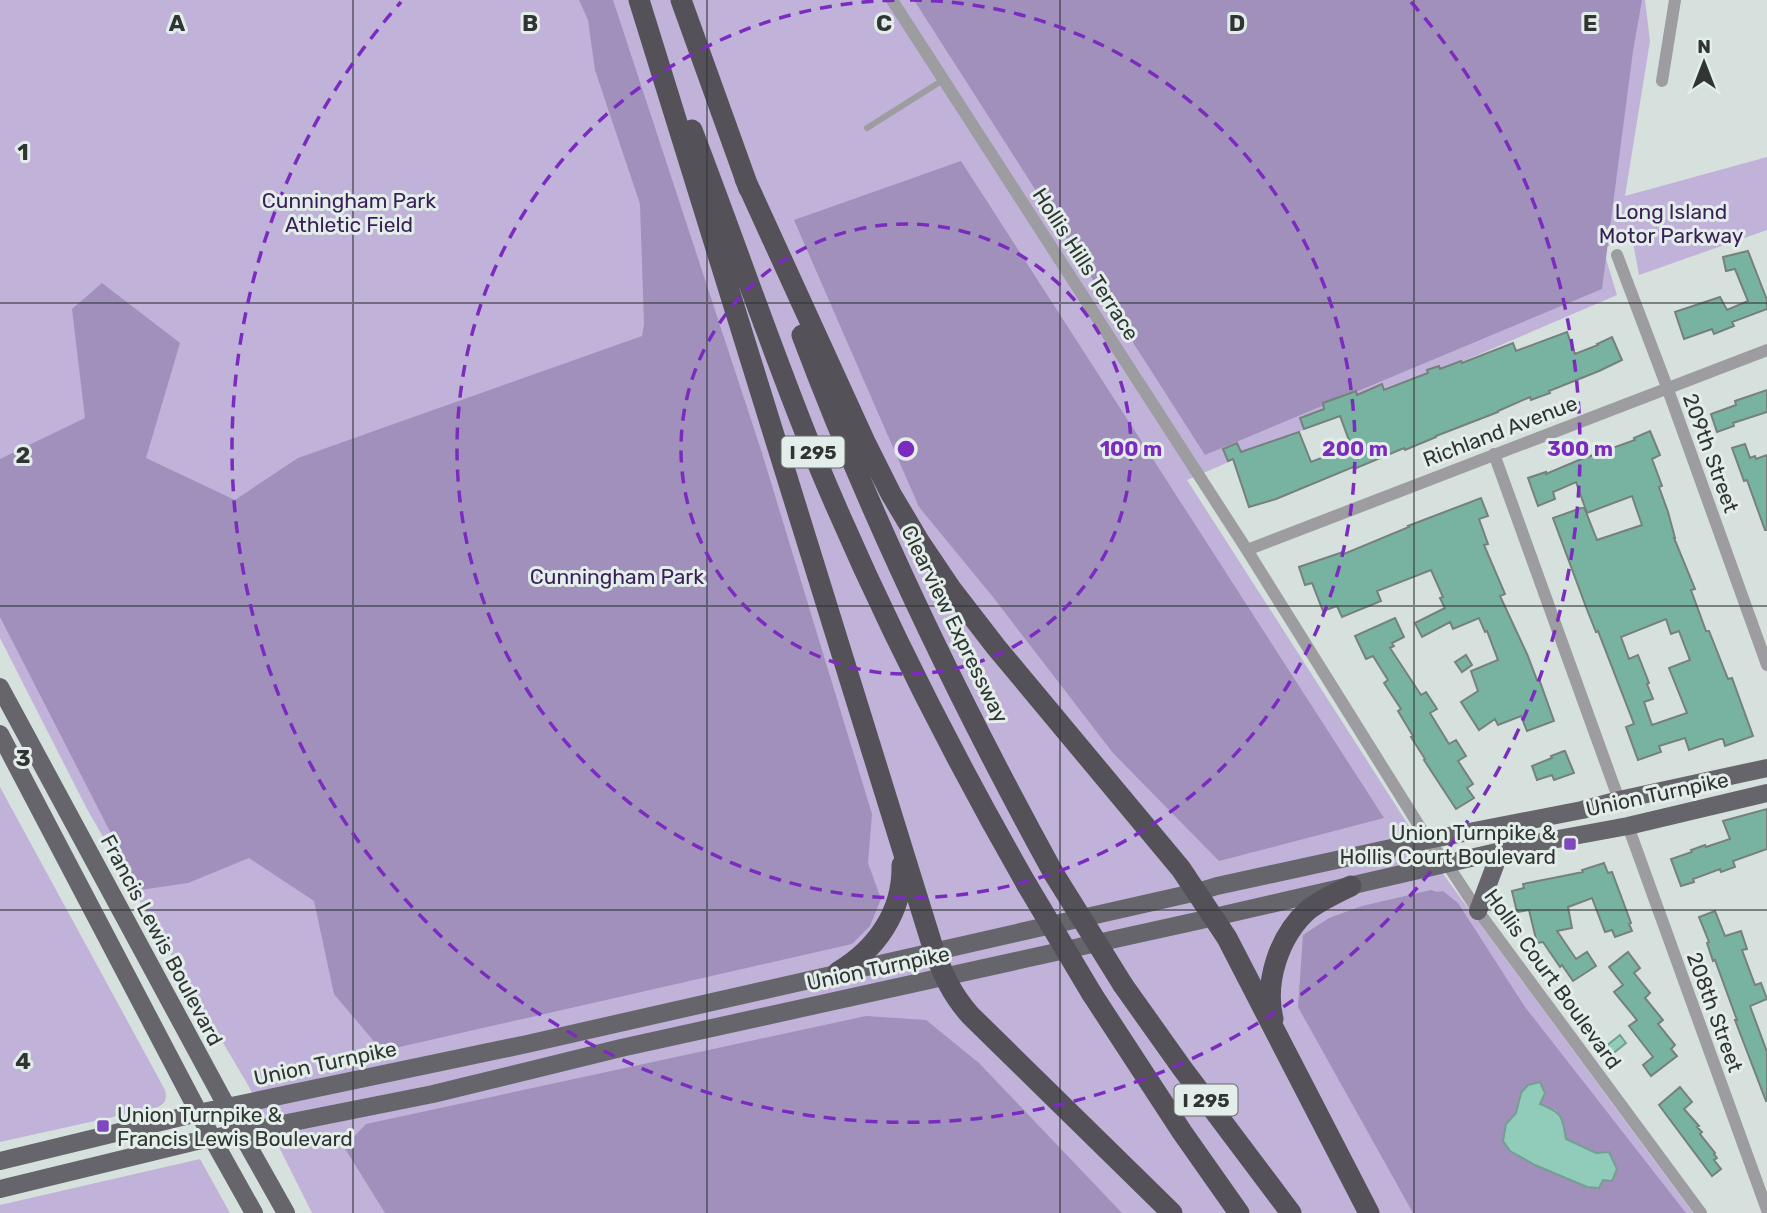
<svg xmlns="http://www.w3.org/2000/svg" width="1767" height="1213" viewBox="0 0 1767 1213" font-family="Rubik,sans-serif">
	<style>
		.green { fill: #c1b2d9 }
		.forest { fill: #a190bc; fill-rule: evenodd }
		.water { fill: #91ccba; stroke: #749f92; stroke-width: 2 }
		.building { fill: #78b3a1; stroke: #76807d; stroke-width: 2; fill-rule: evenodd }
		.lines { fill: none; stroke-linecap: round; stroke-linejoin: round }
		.lane { stroke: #9d9ca0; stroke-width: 6 }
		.street { stroke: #9d9ca0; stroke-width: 12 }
		.primary { stroke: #67656c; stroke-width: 18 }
		.highway { stroke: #545159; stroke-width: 21 }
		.highway-bridge { stroke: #545159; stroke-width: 21 }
		.grid { fill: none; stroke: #303533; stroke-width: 2; stroke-opacity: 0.55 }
		.ring { fill: none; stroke: #7b2cbf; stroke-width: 3.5; stroke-dasharray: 12 9 }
		.poi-dot { fill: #8048bf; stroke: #e3eeea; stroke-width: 2.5 }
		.labels { text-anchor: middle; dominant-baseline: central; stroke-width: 6; stroke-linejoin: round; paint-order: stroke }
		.shield { fill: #e3eeea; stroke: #666c6a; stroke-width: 2 }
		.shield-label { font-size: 19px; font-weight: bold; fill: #303533 }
		.park-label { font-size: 21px; fill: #391f56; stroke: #e3eeea }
		.street-label { font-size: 21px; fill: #303533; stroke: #e3eeea }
		.poi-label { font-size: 21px; fill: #303533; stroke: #e3eeea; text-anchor: end }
		.grid-label { font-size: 23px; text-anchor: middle; font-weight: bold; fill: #303533; stroke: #e3eeea; stroke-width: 6; stroke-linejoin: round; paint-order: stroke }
		.centre { fill: #7b2cbf; stroke: #e3eeea; stroke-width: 3.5 }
		.ring-label { font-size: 21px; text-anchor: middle; font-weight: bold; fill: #7b2cbf; stroke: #e3eeea; stroke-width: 6; stroke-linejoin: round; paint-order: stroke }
	</style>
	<rect width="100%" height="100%" fill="#d6e1dd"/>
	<path class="green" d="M0 0H1645L1650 41 1625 196 1767 157V230L1639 275 1632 237 1617 242 1603 249 1617 295 1187 480 1418 840 1693 1213H312L248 1085 150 919 87 809 0 638Z
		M0 787 165 1090C167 1098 166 1103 158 1107L0 1142Z
		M200 1159 230 1213H0V1205Z"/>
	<path class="forest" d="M579 0H613L762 453 872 814 868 863 881 899 870 926 852 944 382 1051 334 994 314 901 249 858 188 883 140 890 0 617V459L85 418 72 309 102 283 180 343 146 458 235 500 298 458 642 336 644 324 640 204 595 70 588 20Z
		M914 0H1642L1633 51 1602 289 1205 455Z
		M961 161 1384 818 1219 861 1113 753 993 597 919 507 794 220Z
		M1431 890 1437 892 1443 891 1458 903 1525 1007 1686 1213H1413L1298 1007 1303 935 1329 918 1362 906ZM1528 1085 1540 1104 1556 1110 1562 1120 1565 1139 1596 1153 1510 1151 1503 1141 1506 1124 1516 1113 1521 1093Z
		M866 1016 926 1020 979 1063 1122 1213H385L344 1147 366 1124Z"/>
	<path class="water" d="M1620 1035 1626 1043 1611 1055 1605 1047Z
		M1540 1082 1545 1093 1540 1104C1563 1113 1562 1116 1566 1139L1596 1153 1609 1152 1617 1169 1612 1181 1603 1180 1599 1188 1587 1187 1535 1165 1510 1151 1503 1141 1506 1124 1516 1113 1521 1093 1528 1085Z"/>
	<path class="building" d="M1748 251 1767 300V309L1732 322 1734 326 1714 334 1712 329 1684 339 1675 312 1720 297 1727 310 1748 301 1735 269 1726 271 1723 257Z
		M1567 332 1575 354 1598 345 1597 344 1612 337 1622 360 1599 371 1549 391 1550 393 1531 400 1530 397 1498 411V412L1436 436V437L1405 450 1404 448 1354 469 1353 467 1276 499 1249 507 1233 459 1228 461 1223 449 1237 443 1241 452 1299 432 1311 462 1345 449 1344 445 1350 443 1340 416 1304 429 1300 418 1324 409 1323 403 1356 391 1357 395 1382 384 1384 390 1428 373 1427 370 1439 366 1440 369 1461 361 1462 363 1513 343 1516 351Z
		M1767 390V412L1733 423 1734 426 1717 432 1711 414 1736 405 1735 401Z
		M1650 431 1660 455 1652 459 1662 486 1659 487 1668 512 1675 538H1674L1695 589 1691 590 1706 631H1709L1728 679 1732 678 1753 736 1725 746 1723 739H1720L1689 750 1685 738 1659 746 1661 752 1638 760 1626 727 1634 724 1598 631 1596 632 1586 607 1553 518 1584 507 1597 540 1642 525 1632 496 1587 513 1576 482 1553 492 1555 499 1538 506 1528 478 1546 472V474L1579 460 1635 440 1634 438ZM1666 619 1671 634 1679 631 1690 660 1669 668 1687 713 1652 725 1644 702 1653 699 1647 684 1649 683 1638 655 1629 659 1621 637Z
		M1745 444 1750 458 1755 456 1756 459 1767 455V530H1765L1747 480 1744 481 1732 448Z
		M1481 498 1488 516 1479 519 1488 544 1484 545 1505 594 1500 596 1527 654 1537 680 1539 679 1554 721 1527 731 1521 716 1498 725 1495 719 1479 730 1461 702 1478 691 1471 671 1498 660 1487 631 1485 632 1479 618 1453 629 1450 622 1422 637 1415 623 1445 608 1440 598 1443 597 1431 570 1377 591 1381 601 1342 617 1337 606 1323 611 1312 583 1305 585 1299 567 1343 552 1344 554 1409 527 1408 526Z
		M1395 618 1404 637 1392 643 1394 646 1390 648 1421 695 1426 692 1437 709 1430 713 1449 744 1456 740 1466 756 1458 761 1473 784 1467 788 1474 798 1456 809 1424 760 1425 759 1411 737 1413 736 1398 711 1401 709 1384 683 1388 680 1373 656 1366 659 1355 636Z
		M1466 655 1472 665 1462 672 1455 662Z
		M1564 751H1565L1574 773 1554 780 1552 775 1537 780 1532 766 1552 758 1551 756Z
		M1767 809V849L1733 861 1735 867 1721 872 1720 869 1693 879 1694 882 1681 886 1671 859 1692 852 1691 850 1705 845 1706 847 1730 839 1723 821Z
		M1604 863 1608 873 1612 872 1631 923 1629 924 1632 931 1615 937 1612 930 1605 932 1592 898 1568 907 1572 928 1557 931 1576 959 1587 952 1596 966 1573 981 1562 965 1560 967 1543 942 1537 943 1529 910 1517 912 1512 891 1524 888 1523 884 1583 872 1582 870Z
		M1715 911 1725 936 1741 931 1747 949 1742 950 1755 985 1761 983 1767 999 1750 1006 1767 1052V1100L1766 1101 1735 1020H1737L1715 960 1713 961 1707 943 1709 942 1699 917Z
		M1628 952 1640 968 1634 973 1650 993 1645 998 1663 1020 1658 1024 1675 1045 1671 1049 1677 1056 1651 1076 1643 1065 1653 1057 1629 1026 1637 1020 1614 992 1623 985 1609 967Z
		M1680 1087 1692 1102 1684 1109 1699 1126 1697 1127 1702 1132 1700 1134 1715 1153 1714 1154 1717 1158 1714 1160 1721 1169 1712 1176 1659 1105Z"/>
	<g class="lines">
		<path class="lane" d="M867 128 943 80"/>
		<path class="street" d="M892 0 1247 550 1428 840 1447 864 1478 911 1701 1213
			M1662 81 1675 0
			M1617 255 1667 387 1767 665
			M1494 454 1619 800
			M1247 550 1767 350
			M1628 826 1767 1210"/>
		<path class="primary" d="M0 687 241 1133 286 1213
			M0 734 212 1138 254 1213
			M1478 911 1500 852
			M0 1161 198 1113 527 1044 1197 892 1217 886 1428 840 1582 810 1619 800 1767 768
			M0 1189 193 1142 433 1094 621 1048 1197 921 1536 843 1628 826 1767 793"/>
		<path class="highway" d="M639 0 934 951C945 978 951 993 970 1015L1172 1213
			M681 0 749 189
			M692 130C734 239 771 349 815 457 876 604 948 747 1027 885
			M745 179 866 444 891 494 919 541 952 590 996 647 1181 869 1227 938 1369 1213
			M802 335C872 521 959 701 1054 874
			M838 972C877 949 903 911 902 865
			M1123 985 1182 1068 1291 1213
			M1092 994 1182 1132 1239 1213
			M1273 1019C1264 982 1279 936 1308 910 1321 900 1336 893 1351 886"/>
		<path class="highway-bridge" d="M1054 874 1123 985
			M1027 885 1092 994"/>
	</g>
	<path class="grid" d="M353 0V1213M707 0V1213M1060 0V1213M1414 0V1213M0 303H1767M0 606H1767M0 910H1767"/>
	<g class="ring">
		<circle cx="906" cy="449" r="225"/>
		<path d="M910 0A449 449 0 1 1 902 0"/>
		<path d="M1411 2A674 674 0 1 1 401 2"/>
	</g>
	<g class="poi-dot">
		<rect x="1563" y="837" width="14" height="14" rx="3.5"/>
		<rect x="96" y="1119" width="14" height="14" rx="3.5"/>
	</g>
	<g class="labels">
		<g class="shield">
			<rect x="781.5" y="436.5" width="63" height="31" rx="5"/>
			<rect x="1174.5" y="1084.5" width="63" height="31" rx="5"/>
		</g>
		<g class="shield-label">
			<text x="813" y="452">I 295</text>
			<text x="1206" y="1100">I 295</text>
		</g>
		<g class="park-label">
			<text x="349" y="200">Cunningham Park<tspan x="349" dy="24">Athletic Field</tspan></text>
			<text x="1671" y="211">Long Island<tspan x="1671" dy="24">Motor Parkway</tspan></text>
			<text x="617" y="576">Cunningham Park</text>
		</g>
		<g class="street-label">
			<text transform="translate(1086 264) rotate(57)">Hollis Hills Terrace</text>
			<text transform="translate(1500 431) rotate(-21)">Richland Avenue</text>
			<text transform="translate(1711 453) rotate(70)">209th Street</text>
			<text transform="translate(955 624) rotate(64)">Clearview Expressway</text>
			<text transform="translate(1657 794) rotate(-12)">Union Turnpike</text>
			<text transform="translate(162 940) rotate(62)">Francis Lewis Boulevard</text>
			<text transform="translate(878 968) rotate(-12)">Union Turnpike</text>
			<text transform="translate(1553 979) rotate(54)">Hollis Court Boulevard</text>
			<text transform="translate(1715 1012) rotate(70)">208th Street</text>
			<text transform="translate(325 1063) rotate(-12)">Union Turnpike</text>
		</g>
		<g class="poi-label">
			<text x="1556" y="832">Union Turnpike &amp;<tspan x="1556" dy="24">Hollis Court Boulevard</tspan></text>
			<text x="117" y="1114" text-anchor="start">Union Turnpike &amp;<tspan x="117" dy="24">Francis Lewis Boulevard</tspan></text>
		</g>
	</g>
	<g class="grid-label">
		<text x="177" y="31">A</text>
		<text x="530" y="31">B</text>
		<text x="884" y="31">C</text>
		<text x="1237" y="31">D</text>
		<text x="1590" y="31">E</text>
		<text x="23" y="160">1</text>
		<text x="23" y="463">2</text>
		<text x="23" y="766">3</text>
		<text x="23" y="1069">4</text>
	</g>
	<circle cx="906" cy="449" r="10" class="centre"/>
	<g class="ring-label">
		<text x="1131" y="456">100 m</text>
		<text x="1355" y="456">200 m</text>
		<text x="1580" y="456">300 m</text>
	</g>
	<g transform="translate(1704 63)" stroke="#e3eeea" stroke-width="5" paint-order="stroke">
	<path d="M0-5L12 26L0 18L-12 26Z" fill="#303533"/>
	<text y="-10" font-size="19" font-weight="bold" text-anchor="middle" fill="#303533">N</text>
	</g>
</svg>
